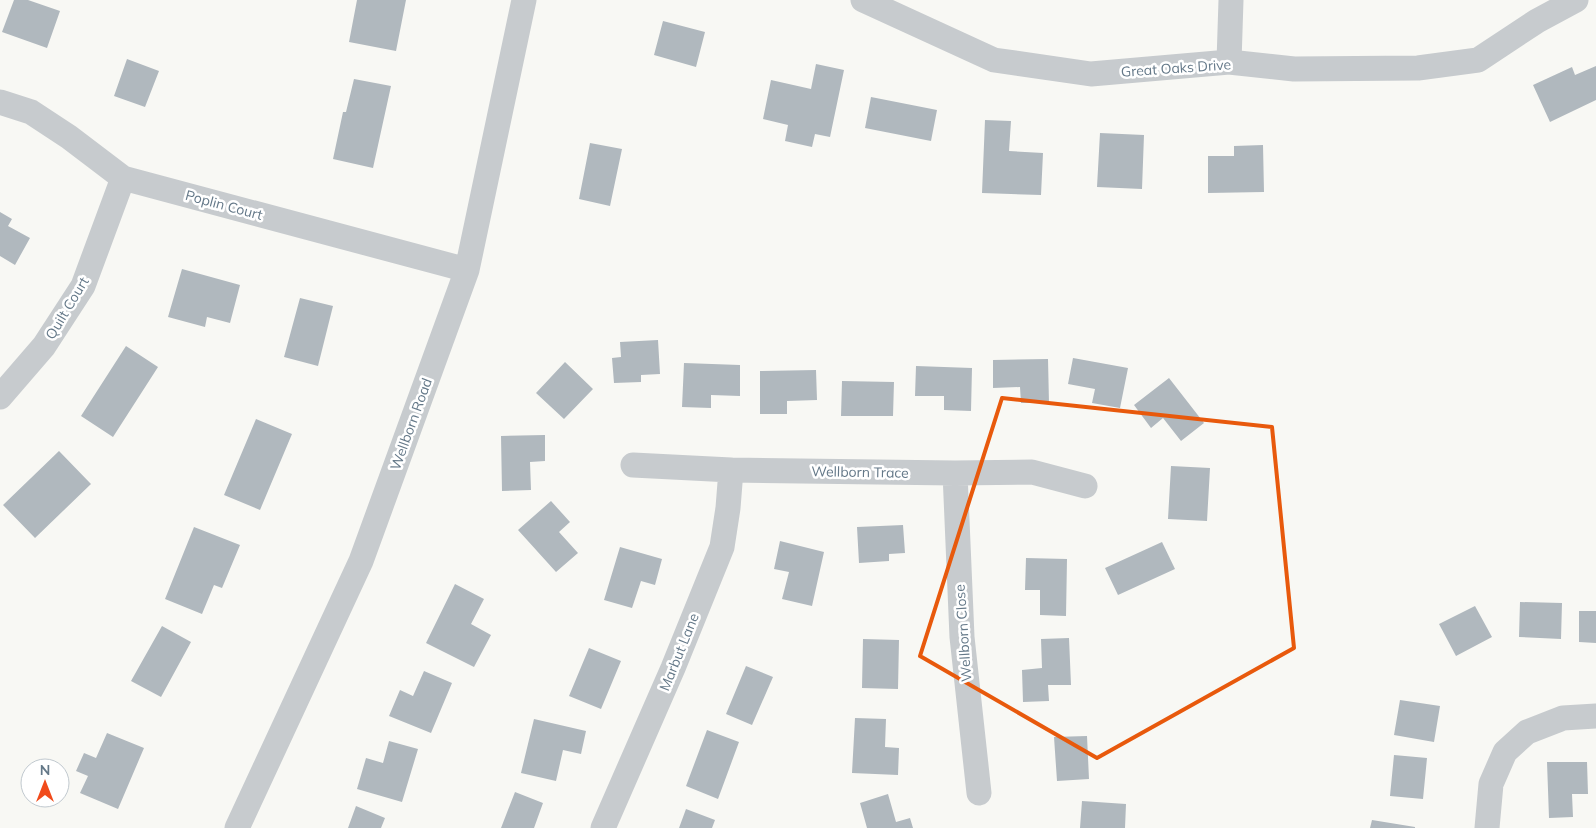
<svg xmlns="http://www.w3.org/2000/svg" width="1596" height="828" viewBox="0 0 1596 828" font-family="Mulish,sans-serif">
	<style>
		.building { fill: #b0b8be }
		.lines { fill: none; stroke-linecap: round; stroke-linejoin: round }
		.minor { stroke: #c7cbce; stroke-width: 25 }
		.marked { fill: none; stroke: #e8590c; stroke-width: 4; stroke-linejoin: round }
		.labels { text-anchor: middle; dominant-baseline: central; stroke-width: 5; stroke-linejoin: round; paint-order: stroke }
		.street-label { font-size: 14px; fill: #647888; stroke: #fff }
	</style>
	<rect width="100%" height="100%" fill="#f8f8f4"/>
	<path class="building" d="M14 0H28L60 11 47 48 2 32Z
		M357 0H406L396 51 349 42Z
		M663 21 705 32 696 67 654 55Z
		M127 59 159 71 145 107 114 96Z
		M816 64 844 70 830 137 815 134 812 147 785 141 788 125 763 119 771 80 811 89Z
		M1596 66V100L1550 122 1533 85 1572 67 1575 75Z
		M354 79 391 86 373 168 333 159 343 112H346Z
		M871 97 937 110 931 141 865 128Z
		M985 120 1011 121 1009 151 1043 153 1041 195 982 193Z
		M1100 133 1144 135 1142 189 1097 187Z
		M590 143 622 149 610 206 579 199Z
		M1263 145 1264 192 1208 193V156H1234V146Z
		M0 212 12 219 8 226 30 238 15 265 0 256Z
		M182 269 240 285 230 323 207 317 205 327 168 317Z
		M300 298 333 306 318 366 284 357Z
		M658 340 660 374 641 375V382L614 383 612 358 621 357 620 342Z
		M126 346 158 367 113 437 81 416Z
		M1073 358 1128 368 1120 408 1092 403 1095 389 1068 384Z
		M1048 359 1049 403H1021L1020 387 993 388V360Z
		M565 362 593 389 564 419 536 393Z
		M684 363 740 365V396L711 395V408L682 407Z
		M916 366 972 368 971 411 944 410V396H915Z
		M816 370 817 400 787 401V414H760V371Z
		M1169 378 1204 423 1181 441 1163 418 1151 428 1134 405Z
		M842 381 894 382 893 416H841Z
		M256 419 292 434 260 510 224 495Z
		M545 435V461L530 462 531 490 502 491 501 436Z
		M59 451 91 484 35 538 3 505Z
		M1171 466 1210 468 1207 521 1168 519Z
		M551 501 570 522 559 532 578 553 556 572 518 530Z
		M903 525 905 553 889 554V561L859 563 857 527Z
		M194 527 240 545 222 588 214 585 202 614 165 599Z
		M780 541 824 552 812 606 782 599 789 572 774 569Z
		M1162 542 1175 569 1118 595 1105 568Z
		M620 547 662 559 655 585 641 581 632 608 604 600Z
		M1026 558 1067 559 1066 616 1040 615V590H1025Z
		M455 584 484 599 471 624 491 635 474 667 426 643Z
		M1520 602 1562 603 1561 639 1519 637Z
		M1475 606 1492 637 1456 656 1439 624Z
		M1579 611H1596V643L1579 642Z
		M162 626 191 642 161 697 131 681Z
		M1069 638 1071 685H1048L1049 701 1023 702 1022 670 1042 668 1041 639Z
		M863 639 899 640 898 689 862 688Z
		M589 648 621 661 601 709 569 696Z
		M746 666 773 677 752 725 726 714Z
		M424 671 452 683 431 733 389 716 400 690 413 696Z
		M1400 700 1440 706 1434 742 1394 735Z
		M855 718 886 719 885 747 899 748 898 775 852 773Z
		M534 719 586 731 581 754 563 750 556 781 521 773Z
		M707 730 739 742 718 799 686 786Z
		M107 733 144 748 118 809 80 793 88 776 76 771 84 753 96 758Z
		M1087 736 1089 779 1057 781 1054 737Z
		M389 741 418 749 402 802 357 789 366 758 383 763Z
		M1394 755 1427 758 1423 799 1390 796Z
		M1547 762H1587L1588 794H1572L1573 817 1549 818Z
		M515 792 543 803 534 828H501Z
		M888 794 896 822 910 818 913 828H867L860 803Z
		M1082 801 1126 804 1125 828H1080Z
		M356 806 385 818 381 828H348Z
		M686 809 715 820 712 828H679Z
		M1372 820 1415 827V828H1370Z"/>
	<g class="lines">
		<path class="minor" d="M863 0 994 60 1091 74 1229 62 1294 69 1418 68 1478 60 1537 21 1576 0
			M1229 62 1231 0
			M0 102 31 112 69 137 123 178 467 270
			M0 397 44 346 83 286 123 178
			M633 465 731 470 955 473 1032 472 1085 486
			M955 473 962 637 979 793
			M237 828 361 561 467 270 524 0
			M603 828 673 668 722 547 728 508 731 470
			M1487 828 1491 784 1505 752 1527 732 1563 718 1596 716"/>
	</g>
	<path class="marked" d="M1002 398 1272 427 1294 648 1097 758 920 656Z"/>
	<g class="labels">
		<g class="street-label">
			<text transform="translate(1176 68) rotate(-4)">Great Oaks Drive</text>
			<text transform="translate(224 205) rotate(15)">Poplin Court</text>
			<text transform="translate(67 308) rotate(-59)">Quilt Court</text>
			<text transform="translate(411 424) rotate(-70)">Wellborn Road</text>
			<text transform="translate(860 472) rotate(1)">Wellborn Trace</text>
			<text transform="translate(963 633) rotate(-94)">Wellborn Close</text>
			<text transform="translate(679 652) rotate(-68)">Marbut Lane</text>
		</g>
	</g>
	<g transform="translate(45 783)"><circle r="24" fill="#ffffff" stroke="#c1c9cf"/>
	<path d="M0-4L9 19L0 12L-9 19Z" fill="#f14b1b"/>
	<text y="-8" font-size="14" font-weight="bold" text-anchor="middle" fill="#647888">N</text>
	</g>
</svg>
